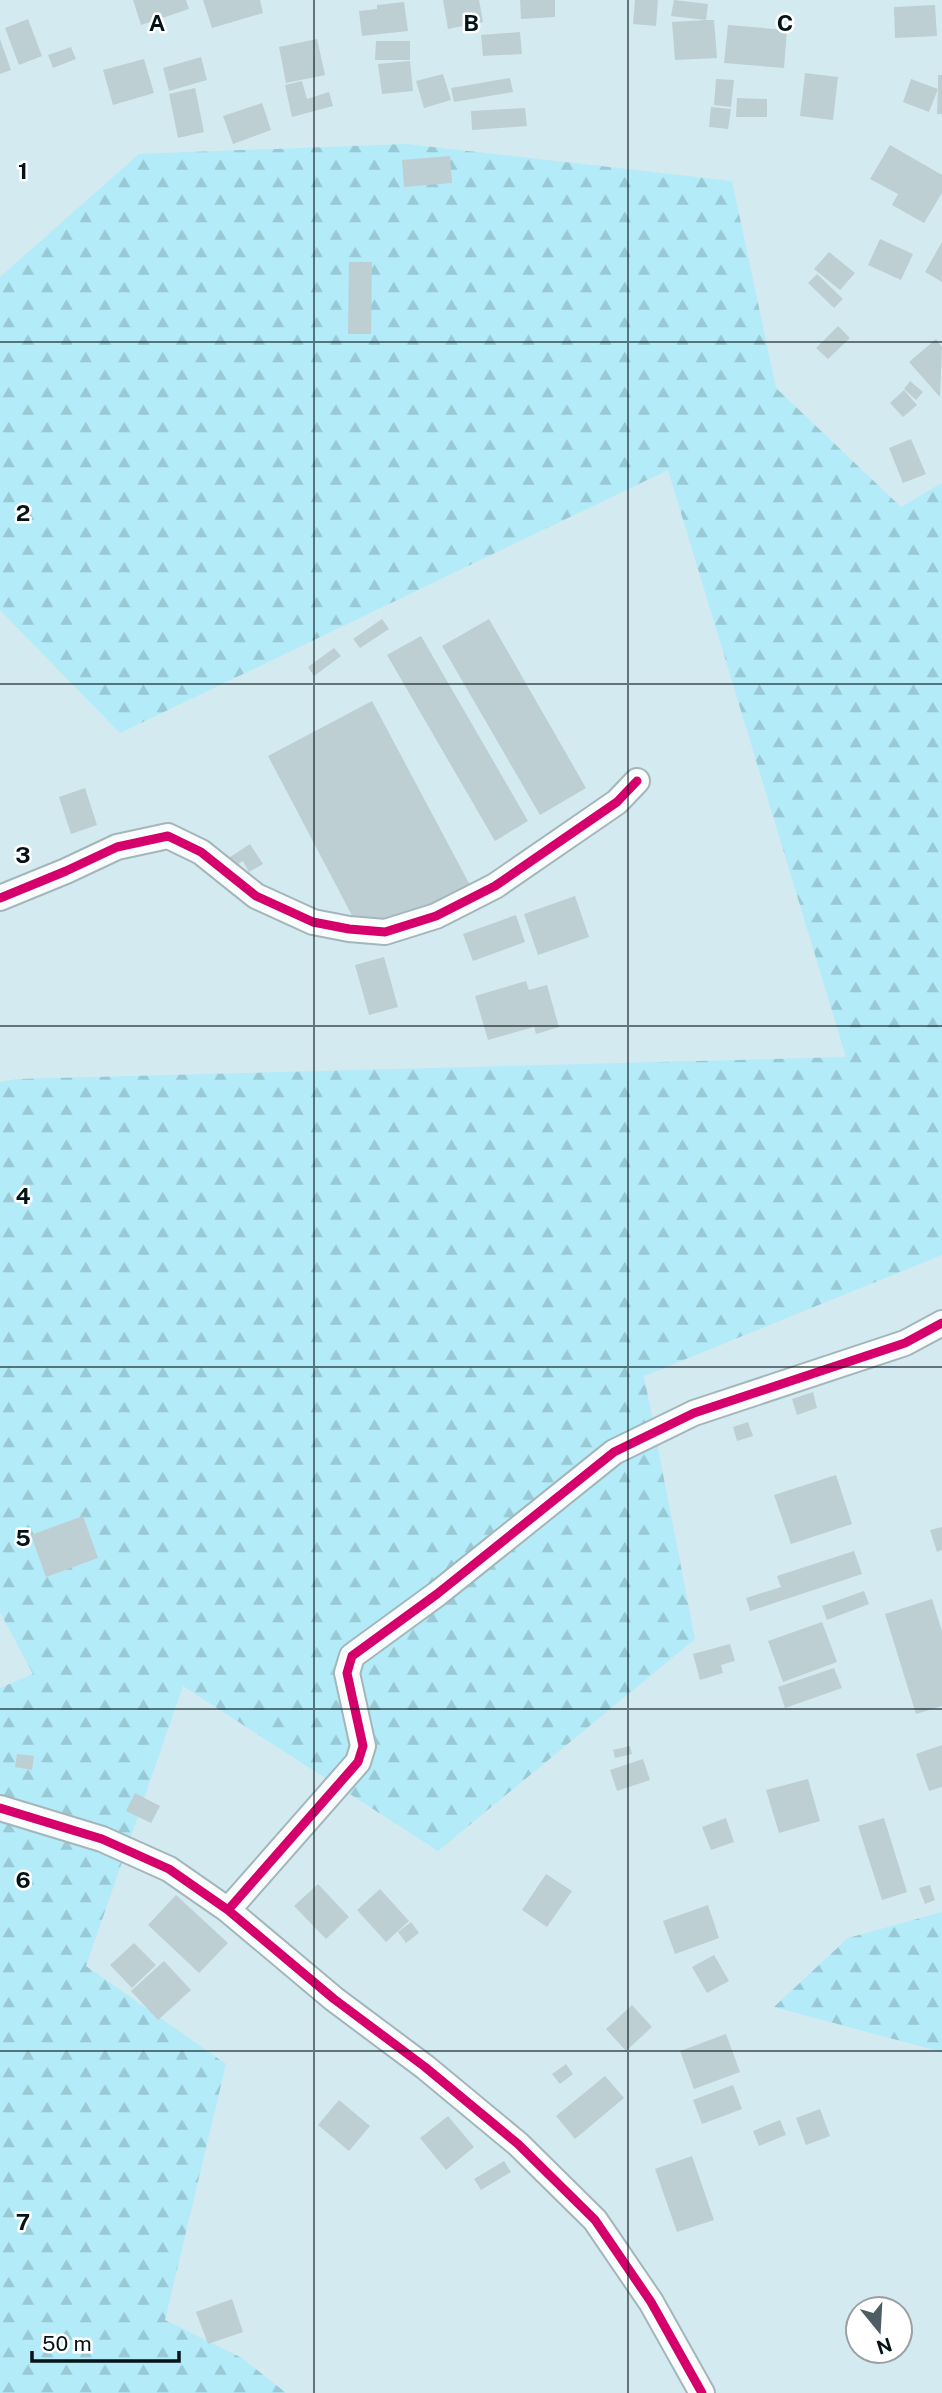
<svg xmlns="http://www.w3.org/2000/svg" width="942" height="2393" viewBox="0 0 942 2393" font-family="'Public Sans',sans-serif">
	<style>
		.forest { fill: url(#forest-firs) }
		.building { fill: #bdcfd3 }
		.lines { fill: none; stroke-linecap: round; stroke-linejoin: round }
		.minor-casing { stroke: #a4b6ba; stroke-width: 28 }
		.minor { stroke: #f8fcfd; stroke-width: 24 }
		.cycleway-casing { stroke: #fff; stroke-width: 13 }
		.cycleway { stroke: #d6006c; stroke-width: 9 }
		.grid { fill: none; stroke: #041317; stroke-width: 2; stroke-opacity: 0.55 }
		.grid-label { font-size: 23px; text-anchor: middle; font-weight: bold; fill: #041317; stroke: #fff; stroke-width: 5; stroke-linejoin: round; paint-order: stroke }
	</style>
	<defs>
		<pattern id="forest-firs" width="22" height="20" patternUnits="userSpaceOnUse" patternTransform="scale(1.75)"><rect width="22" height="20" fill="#b3ebf8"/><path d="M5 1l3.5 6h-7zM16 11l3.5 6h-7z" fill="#98c9d4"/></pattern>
	</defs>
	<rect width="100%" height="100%" fill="#d3eaf0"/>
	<path class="forest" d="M406 144 732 181 776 388 901 507 942 483V1255L644 1376 695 1639 438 1851 183 1686 86 1966 226 2064 165 2320 242 2358 286 2393H0V1688L33 1674 0 1612V1082L17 1079 846 1057 668 470 120 733 0 610V277L139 154Z
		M942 1912V2052L774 2007 848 1938Z"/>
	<path class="building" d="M133 0H186L189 9 141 25Z
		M203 0H260L263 13 212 28Z
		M443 0H479L483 22 448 29Z
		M520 0H555V17L521 19Z
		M635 0H658L656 26 633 24Z
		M674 0 708 4 706 20H714L717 58 675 60 672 22 706 20 671 16Z
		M404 2 408 31 362 36 359 11 377 9V5Z
		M935 5 937 36 895 38 894 7Z
		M28 19 42 56 19 65 5 28Z
		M728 25 787 30 784 68 724 63Z
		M520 32 522 54 483 56 481 35Z
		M0 39 11 70 0 74Z
		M317 39 325 75 286 83 279 47Z
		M376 41H410V60H375Z
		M71 47 76 59 53 68 48 55Z
		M201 57 207 80 169 91 163 68Z
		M144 59 154 93 113 105 103 70Z
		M410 61 413 91 382 94 378 64Z
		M805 73 838 77 833 120 800 116Z
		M443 74 451 100 424 108 416 81Z
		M938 75H942V114H937L938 89 929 112 903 102 911 79 938 89Z
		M510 78 513 92 454 102 451 88Z
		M716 79 734 80 731 107 714 105Z
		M302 81 307 99 329 92 333 106 292 117 285 85Z
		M195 88 204 132 178 138 169 94Z
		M737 98 767 99V117H736Z
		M262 103 271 130 233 144 223 116Z
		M711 107 731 109 728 129 709 127Z
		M525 108 527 126 472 130 471 111Z
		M890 145 942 175V193L924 223 892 205 898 194 870 179Z
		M450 156 452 183 404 187 402 160Z
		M880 239 913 254 901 280 868 265Z
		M942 242V282L925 272Z
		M829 252 855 273 840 290 814 269Z
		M349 262H372L371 334H348Z
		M817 274 843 299 834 308 808 283Z
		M838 326 850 338 828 359 816 348Z
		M936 339 942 347 940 397 909 362Z
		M910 381 923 392 916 400 904 389Z
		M904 390 917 405 903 417 890 403Z
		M911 439 926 474 903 483 889 448Z
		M382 619 389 629 360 648 353 639Z
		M489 619 586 788 540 815 442 646Z
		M421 636 528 821 495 841 387 655Z
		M334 648 341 656 314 676 308 667Z
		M372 701 471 887 366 942 268 756Z
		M85 788 97 825 71 834 59 797Z
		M250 844 263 864 249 872 243 861 233 867 227 859Z
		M575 896 589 937 538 955 524 914Z
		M516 915 525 942 473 961 463 934Z
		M384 957 398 1007 369 1015 355 965Z
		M526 981 529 990 547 985 559 1027 536 1034 534 1027 488 1040 475 996Z
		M813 1392 817 1408 797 1415 792 1399Z
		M748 1422 753 1436 737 1441 733 1427Z
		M836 1475 852 1524 791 1544 774 1495Z
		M83 1516 98 1558 46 1577 31 1535Z
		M942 1527V1550L937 1552 930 1530Z
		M854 1551 862 1574 750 1611 746 1598 781 1587 777 1576Z
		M864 1591 869 1604 827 1620 822 1606Z
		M932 1599 942 1631V1706L916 1714 885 1614Z
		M822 1622 837 1662 783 1682 768 1641Z
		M730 1644 735 1661 721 1665 723 1673 700 1680 693 1654Z
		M834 1668 842 1688 785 1708 778 1687Z
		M942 1745V1787L929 1791 916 1754Z
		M630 1746 632 1754 615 1758 613 1750Z
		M17 1754 34 1756 32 1770 15 1767Z
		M643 1759 650 1780 617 1791 610 1770Z
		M808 1779 820 1821 779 1833 766 1790Z
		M135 1793 160 1806 151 1823 126 1811Z
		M726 1818 734 1842 711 1850 702 1827Z
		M884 1818 907 1892 882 1900 858 1826Z
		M546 1874 572 1891 547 1927 522 1910Z
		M318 1884 349 1917 326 1939 294 1906Z
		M930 1885 935 1900 925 1904 919 1888Z
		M380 1889 409 1921 386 1942 357 1910Z
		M176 1895 228 1943 199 1973 148 1925Z
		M708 1905 719 1938 675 1954 663 1921Z
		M411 1922 419 1933 406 1943 398 1932Z
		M134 1943 156 1965 132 1988 110 1965Z
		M714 1955 729 1981 707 1993 692 1967Z
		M164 1961 191 1990 158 2020 131 1991Z
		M632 2005 652 2027 626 2051 606 2029Z
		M726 2034 740 2072 694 2089 680 2051Z
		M566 2064 573 2074 560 2084 552 2074Z
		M605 2076 624 2098 575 2139 556 2116Z
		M733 2085 742 2109 702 2124 693 2100Z
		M339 2100 370 2126 349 2151 318 2125Z
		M820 2109 830 2136 806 2145 796 2118Z
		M448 2116 474 2147 446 2170 420 2138Z
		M780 2120 786 2135 759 2146 753 2131Z
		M692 2156 714 2220 677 2232 655 2169Z
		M504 2161 511 2172 481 2190 474 2179Z
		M232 2299 243 2332 208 2344 196 2312Z"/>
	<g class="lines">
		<g class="minor-casing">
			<path id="minor" d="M0 898 66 871 117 847 168 836 201 852 256 896 313 922 349 929 385 932 436 916 495 886 617 802 637 781
				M0 1808 102 1839 169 1869 228 1910 334 1999 425 2067 518 2144 595 2220 651 2302 702 2393
				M228 1910 358 1762 363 1746 347 1673 352 1656 437 1594 614 1452 694 1413 905 1343 942 1323"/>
		</g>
		<use href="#minor" class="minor"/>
		<g class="cycleway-casing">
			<path id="cycleway" d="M0 898 66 871 117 847 168 836 201 852 256 896 313 922 349 929 385 932 436 916 495 886 617 802 637 781
				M0 1808 102 1839 169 1869 228 1910 334 1999 425 2067 518 2144 595 2220 651 2302 702 2393
				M228 1910 358 1762 363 1746 347 1673 352 1656 437 1594 614 1452 694 1413 905 1343 942 1323"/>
		</g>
		<use href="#cycleway" class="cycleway"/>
	</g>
	<path class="grid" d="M314 0V2393M628 0V2393M0 342H942M0 684H942M0 1026H942M0 1367H942M0 1709H942M0 2051H942"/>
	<g class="grid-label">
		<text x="157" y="31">A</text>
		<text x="471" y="31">B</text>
		<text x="785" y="31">C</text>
		<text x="23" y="179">1</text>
		<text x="23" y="521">2</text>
		<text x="23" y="863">3</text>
		<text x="23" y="1204">4</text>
		<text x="23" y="1546">5</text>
		<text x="23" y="1888">6</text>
		<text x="23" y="2230">7</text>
	</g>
	<g transform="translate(879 2330) rotate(162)"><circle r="33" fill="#ffffff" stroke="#9ba1a2" stroke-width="2"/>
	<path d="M0-5L12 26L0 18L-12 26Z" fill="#4c5e63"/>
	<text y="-10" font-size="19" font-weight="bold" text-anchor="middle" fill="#041317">N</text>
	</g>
	<path d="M32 2351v10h147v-10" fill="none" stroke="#041317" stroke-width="3.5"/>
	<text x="42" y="2351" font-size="21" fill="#041317" stroke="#ffffff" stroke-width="5" paint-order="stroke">50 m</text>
</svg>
